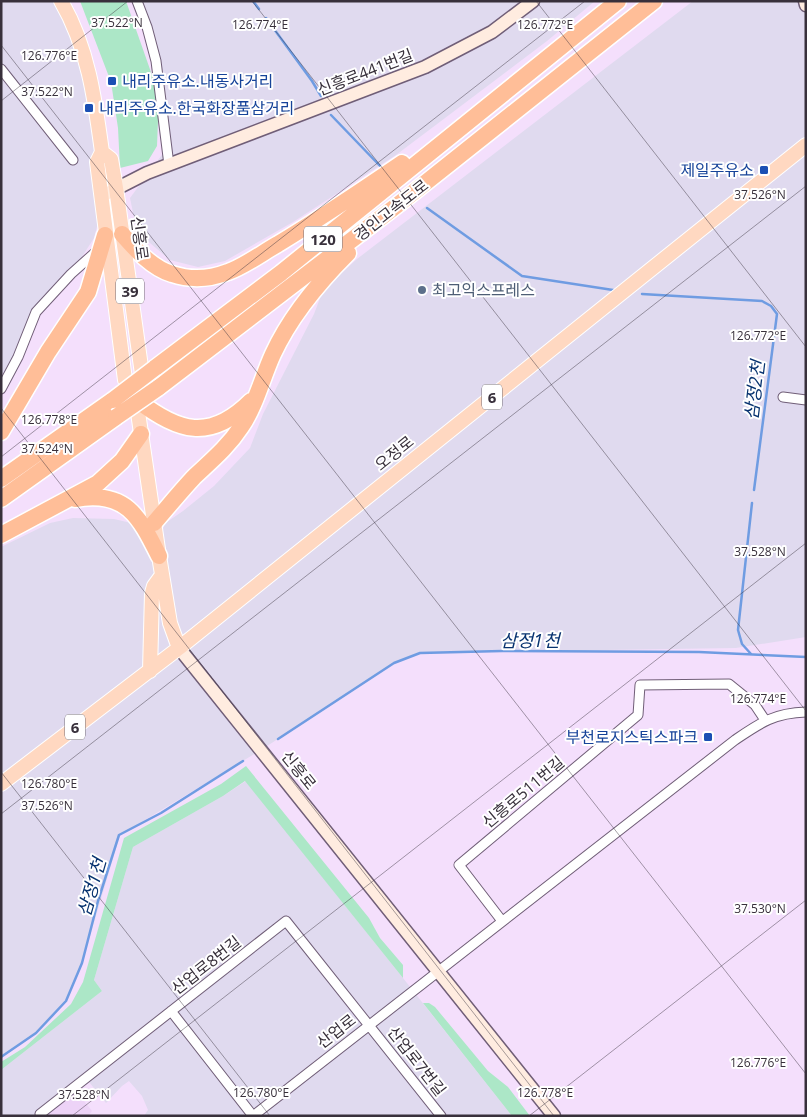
<svg xmlns="http://www.w3.org/2000/svg" width="807" height="1117" viewBox="0 0 807 1117" font-family="'Open Sans','Noto Sans KR',sans-serif">
	<style>
		.built { fill: #edd3f7 }
		.industrial { fill: #e0daef }
		.green { fill: #ace7c7 }
		.lines { fill: none; stroke-linecap: round; stroke-linejoin: round }
		.stream { stroke: #6f9ce2; stroke-width: 2.5 }
		.street-casing { stroke: #705e77; stroke-width: 11 }
		.secondary-casing { stroke: #705e77; stroke-width: 15 }
		.primary-casing { stroke: #fff; stroke-width: 16 }
		.highway-casing { stroke: #fff; stroke-width: 19 }
		.street { stroke: #fff; stroke-width: 9 }
		.secondary { stroke: #ffece0; stroke-width: 12 }
		.primary { stroke: #ffd8c1; stroke-width: 14 }
		.highway { stroke: #ffbe98; stroke-width: 16 }
		.highway-bridge-casing { stroke: #fff; stroke-width: 19; stroke-linecap: butt }
		.highway-bridge { stroke: #ffbe98; stroke-width: 16 }
		.ticks { fill: none; stroke: #38303b; stroke-width: 1; stroke-opacity: 0.45 }
		.transit-dot { fill: #1a4fb4; stroke: #fff; stroke-width: 2 }
		.service-dot { fill: #5c6f8a; stroke: #fff; stroke-width: 2 }
		.labels { text-anchor: middle; dominant-baseline: central; stroke-width: 4; stroke-linejoin: round; paint-order: stroke }
		.shield { fill: #fff; stroke: #746e76; stroke-width: 1 }
		.shield-label { font-size: 15px; font-weight: bold; fill: #38303b }
		.street-label { font-size: 16px; fill: #38303b; stroke: #fff }
		.transit-label { font-size: 16px; fill: #164399; stroke: #fff; text-anchor: start }
		.service-label { font-size: 16px; fill: #4e5e75; stroke: #fff; text-anchor: start }
		.water-label { font-size: 18px; font-style: italic; fill: #07326f; stroke: #fff }
		.ticks-label { font-size: 12px; text-anchor: middle; fill: #38303b; stroke: #fff; stroke-width: 4; stroke-linejoin: round; paint-order: stroke }
	</style>
	<rect width="100%" height="100%" fill="#f4dffc"/>
	<path class="built" d="M76 1091 92 1111 88 1116H44Z"/>
	<path class="industrial" d="M1 1H61L70 15 107 188 94 238 71 274 36 312 1 389Z
		M138 1H595L547 41 396 155 293 222 225 261 198 267 170 260 137 232 130 198 164 152 163 112Z
		M693 1H806V637L736 648 420 653 394 663 261 750 120 835 82 963 66 1001 36 1033 1 1057V547L50 523 73 518 114 519 144 526 159 555 164 524 183 511 214 486 250 448 263 414 314 314 322 293 335 279 357 259Z
		M246 781 403 978 512 1116H144L148 1110 142 1096 129 1081 122 1086 106 1103 89 1082 44 1116H1V1070L102 991 94 980 133 847 223 796Z"/>
	<path class="green" d="M80 1H126L159 95 157 146 148 161 120 168 118 128 111 82Z
		M246 766 369 918 380 938 403 965V978L245 781 223 796 133 847 94 980 102 991 1 1070V1062L25 1047 71 1004 83 982 124 838 221 784Z
		M423 1003H429L435 1007 488 1071 508 1087 530 1116H512Z"/>
	<g class="lines">
		<path class="stream" d="M253 1 259 9
			M266 18 312 81 321 96
			M331 115 382 168
			M427 208 522 276 613 290
			M642 294 762 301 771 306 777 314 754 490
			M751 654 742 644 738 630 752 503
			M278 739 394 663 420 653 502 651 699 652 806 657
			M1 1057 36 1033 66 1001 82 963 98 901 119 835 161 813 243 761"/>
		<g class="street-casing">
			<path id="street" d="M137 1 147 27 156 61 169 165
				M1 69 73 160
				M1 389 18 357 36 312 71 274 99 249
				M783 397 806 400
				M502 921 459 865 638 715 640 685 729 684 755 705 765 720
				M171 1011 253 1116
				M40 1114 286 921 441 1116
				M253 1116 735 740C760 723 774 713 806 712"/>
		</g>
		<g class="secondary-casing">
			<path id="secondary" d="M805 1 806 5
				M102 196 147 173 425 67 492 32 533 1
				M179 648 554 1116"/>
		</g>
		<g class="primary-casing">
			<path id="primary" d="M61 1C88 47 95 100 102 152L97 162 125 380 135 392
				M102 152 111 159 116 188 142 374 135 392 159 556 170 623 179 648
				M150 671 152 593 154 586 162 575
				M1 784 179 648 806 145"/>
		</g>
		<g class="highway-casing">
			<path id="highway" d="M122 234C135 249 152 268 172 274 190 280 210 279 228 272 245 266 262 253 278 244 321 218 361 191 402 163
				M155 368 281 273 618 1
				M158 388 400 203 654 1
				M137 400C178 432 210 442 251 401
				M1 432 48 352 88 292 105 235
				M1 479 113 400
				M1 499 116 417
				M75 499C126 490 139 516 159 556
				M154 523C167 508 180 492 194 477 211 461 228 447 241 427 256 405 262 378 273 354 291 315 318 283 348 253
				M1 535 98 483 122 461 141 434"/>
		</g>
		<use href="#street" class="street"/>
		<use href="#secondary" class="secondary"/>
		<use href="#primary" class="primary"/>
		<use href="#highway" class="highway"/>
		<g class="highway-bridge-casing">
			<path id="highway-bridge" d="M113 400 155 368
				M116 417 158 388"/>
		</g>
		<use href="#highway-bridge" class="highway-bridge"/>
	</g>
	<path class="ticks" d="M252 1 806 711M536 1 806 347M1 45 806 1074M1 101 128 1M1 408 554 1116M1 457 585 1M1 772 270 1116M1 814 806 186M72 1116 806 543M529 1116 806 900"/>
	<g class="transit-dot">
		<rect x="107" y="76" width="10" height="10" rx="2.5"/>
		<rect x="84" y="103" width="10" height="10" rx="2.5"/>
		<rect x="759" y="165" width="10" height="10" rx="2.5"/>
		<rect x="703" y="732" width="10" height="10" rx="2.5"/>
	</g>
	<circle class="service-dot" cx="422" cy="290" r="5"/>
	<g class="labels">
		<g class="shield">
			<rect x="304" y="226.5" width="38" height="25" rx="4"/>
			<rect x="116" y="278.5" width="28" height="25" rx="4"/>
			<rect x="482" y="384.5" width="20" height="25" rx="4"/>
			<rect x="65" y="714.5" width="20" height="25" rx="4"/>
		</g>
		<g class="shield-label">
			<text x="323" y="239">120</text>
			<text x="130" y="291">39</text>
			<text x="492" y="397">6</text>
			<text x="75" y="727">6</text>
		</g>
		<g class="street-label">
			<text transform="translate(365 72) rotate(-21)">신흥로441번길</text>
			<text transform="translate(391 210) rotate(-38)">경인고속도로</text>
			<text transform="translate(140 238) rotate(82)">신흥로</text>
			<text transform="translate(394 453) rotate(-39)">오정로</text>
			<text transform="translate(299 770) rotate(51)">신흥로</text>
			<text transform="translate(523 792) rotate(-40)">신흥로511번길</text>
			<text transform="translate(206 965) rotate(-38)">산업로8번길</text>
			<text transform="translate(336 1031) rotate(-38)">산업로</text>
			<text transform="translate(417 1061) rotate(52)">산업로7번길</text>
		</g>
		<g class="transit-label">
			<text x="122" y="81">내리주유소.내동사거리</text>
			<text x="99" y="108">내리주유소.한국화장품삼거리</text>
			<text x="754" y="170" text-anchor="end">제일주유소</text>
			<text x="698" y="737" text-anchor="end">부천로지스틱스파크</text>
		</g>
		<g class="service-label">
			<text x="432" y="290">최고익스프레스</text>
		</g>
		<g class="water-label">
			<text transform="translate(754 390) rotate(-83)">삼정2천</text>
			<text x="530" y="640">삼정1천</text>
			<text transform="translate(91 887) rotate(-74)">삼정1천</text>
		</g>
	</g>
	<g class="ticks-label">
		<text x="117" y="27">37.522°N</text>
		<text x="260" y="29">126.774°E</text>
		<text x="545" y="29">126.772°E</text>
		<text x="49" y="60">126.776°E</text>
		<text x="47" y="96">37.522°N</text>
		<text x="760" y="199">37.526°N</text>
		<text x="758" y="340">126.772°E</text>
		<text x="49" y="424">126.778°E</text>
		<text x="47" y="453">37.524°N</text>
		<text x="760" y="556">37.528°N</text>
		<text x="758" y="703">126.774°E</text>
		<text x="49" y="788">126.780°E</text>
		<text x="47" y="810">37.526°N</text>
		<text x="760" y="913">37.530°N</text>
		<text x="758" y="1067">126.776°E</text>
		<text x="261" y="1097">126.780°E</text>
		<text x="545" y="1097">126.778°E</text>
		<text x="84" y="1099">37.528°N</text>
	</g>
	<rect width="807" height="1117" fill="none" stroke="#38303b" stroke-width="5"/>
</svg>
